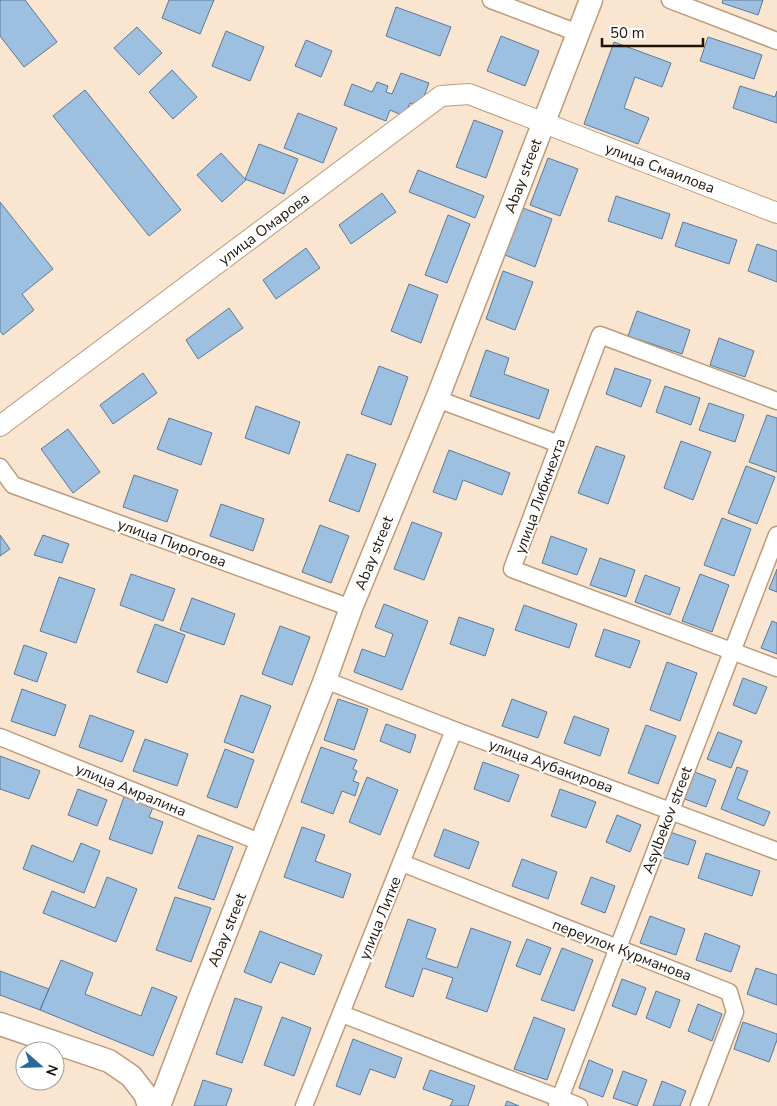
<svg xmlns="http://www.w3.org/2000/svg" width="777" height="1106" viewBox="0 0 777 1106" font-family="'Nunito Sans',sans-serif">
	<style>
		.building { fill: #9dbfe0; stroke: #5a7a98 }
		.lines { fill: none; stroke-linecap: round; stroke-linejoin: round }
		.minor-casing { stroke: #bc9b7a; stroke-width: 19 }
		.tertiary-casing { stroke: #bc9b7a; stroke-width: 22 }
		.secondary-casing { stroke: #bc9b7a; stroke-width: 25 }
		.minor { stroke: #fff; stroke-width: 16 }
		.tertiary { stroke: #fff; stroke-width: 20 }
		.secondary { stroke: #fff; stroke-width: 22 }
		.labels { text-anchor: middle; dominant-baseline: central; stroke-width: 4.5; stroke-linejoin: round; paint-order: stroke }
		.street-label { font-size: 15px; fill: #1f1307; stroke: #fff }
	</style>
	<rect width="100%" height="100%" fill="#fae5d0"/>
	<path class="building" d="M0 0H25L57 42 24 67 0 36Z
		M169 0H214L200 34 162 18Z
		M723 0H763L758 15 722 3Z
		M396 7 451 27 440 56 386 36Z
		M137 27 162 53 139 75 114 48Z
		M226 31 264 47 250 81 212 66Z
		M501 36 539 51 525 86 487 71Z
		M708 37 762 55 754 79 700 61Z
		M306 40 332 51 321 77 295 66Z
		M614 42 671 63 662 87 635 77 624 108 649 118 638 144 584 124Z
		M172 70 197 97 173 119 149 92Z
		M401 73 429 83 420 107 410 103 404 116 390 110 386 121 344 105 352 84 372 92 377 82 388 86 386 92 392 94Z
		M740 86 775 97 777 91V123L733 108Z
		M85 90 181 210 149 236 53 116Z
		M298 113 337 128 323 163 284 148Z
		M474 120 503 131 486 178 456 167Z
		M259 144 298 159 284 194 245 179Z
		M221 153 246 180 222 202 197 175Z
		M548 158 578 169 560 216 530 205Z
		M418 170 484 196 475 218 409 192Z
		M382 193 396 212 351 244 339 225Z
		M616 196 670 214 662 239 608 221Z
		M0 202 53 269 22 294 34 310 3 335 0 331Z
		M523 208 552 219 535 267 505 255Z
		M448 215 470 224 447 283 425 275Z
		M683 222 737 240 729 264 675 246Z
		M757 244 777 251V282L748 271Z
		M306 248 320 268 276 299 263 280Z
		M503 271 533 282 515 330 486 319Z
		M409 284 438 295 421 343 391 331Z
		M229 308 243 328 198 359 186 340Z
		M637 311 690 330 682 354 628 336Z
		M719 338 754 351 745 377 710 365Z
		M486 350 509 358 504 374 549 390 539 419 470 396Z
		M379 366 408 377 391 425 361 414Z
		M615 368 651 380 641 407 606 394Z
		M143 373 157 393 113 424 100 405Z
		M665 386 700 398 691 425 656 412Z
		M709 403 744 415 735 442 699 430Z
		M256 406 300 422 289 454 245 438Z
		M767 415 777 418V472L749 462Z
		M169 418 212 433 201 465 157 449Z
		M68 429 100 472 73 493 41 449Z
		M681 441 711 452 693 500 664 488Z
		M596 446 625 456 608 504 578 493Z
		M449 450 510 473 502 495 463 480 456 500 433 492Z
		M347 454 376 464 359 512 329 501Z
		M746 466 775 477 757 524 728 513Z
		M134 475 178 490 167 522 123 507Z
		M221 504 264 519 253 551 210 536Z
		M722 518 751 529 734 576 704 565Z
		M412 522 442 533 424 580 394 569Z
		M320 525 349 536 331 583 302 572Z
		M0 535 10 549 0 556Z
		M43 535 69 544 62 563 34 555Z
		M551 536 587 549 577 575 542 563Z
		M600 558 635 570 626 597 590 585Z
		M777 569V592L769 589Z
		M131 574 175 589 163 621 120 605Z
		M700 574 729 585 712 632 682 621Z
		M645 575 680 588 670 615 635 602Z
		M59 577 95 589 76 643 40 631Z
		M192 598 235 614 224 645 180 630Z
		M384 604 428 621 402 690 354 672 362 649 385 657 393 634 375 627Z
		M524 605 577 624 569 648 515 630Z
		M459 617 494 629 485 656 450 644Z
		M772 621 777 623V654L761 648Z
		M155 624 185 635 167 683 137 672Z
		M280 626 310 637 292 685 262 674Z
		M604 629 640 641 630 668 595 656Z
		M24 645 47 653 37 682 14 674Z
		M667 662 697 673 680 721 650 710Z
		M743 678 767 687 756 714 733 705Z
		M22 689 66 705 55 736 11 721Z
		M241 695 271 706 253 753 224 742Z
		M338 699 368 709 354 750 324 740Z
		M512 699 547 712 538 738 502 726Z
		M90 715 134 731 122 762 79 747Z
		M574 716 609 729 600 756 564 743Z
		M386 724 416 735 410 753 380 741Z
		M646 725 676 736 658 784 628 773Z
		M718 732 742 741 731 768 707 759Z
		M145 739 188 754 177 786 133 771Z
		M321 747 357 760 353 769 357 771 353 781 359 783 355 796 342 791 333 814 301 802Z
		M225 749 254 760 237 808 207 797Z
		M0 756 40 771 29 799 0 789Z
		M483 762 519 775 509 802 474 789Z
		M737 767 748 771 737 799 770 812 764 826 721 809Z
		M692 771 716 780 706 807 682 798Z
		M367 777 398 790 380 835 349 822Z
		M78 789 107 800 97 826 68 815Z
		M560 789 596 802 586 828 551 816Z
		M125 794 154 805 149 817 163 822 152 854 109 839Z
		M617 815 641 825 630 852 606 842Z
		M302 827 325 835 315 861 351 874 343 898 284 877Z
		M444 829 479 842 469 869 434 856Z
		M667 831 696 841 688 865 659 856Z
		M198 835 233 847 214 900 178 888Z
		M81 843 100 851 84 893 23 869 32 845 73 862Z
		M706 853 760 871 752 896 698 878Z
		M522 859 557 872 548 899 512 886Z
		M107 877 137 889 116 942 43 913 52 891 95 908Z
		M591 877 615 886 605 913 581 904Z
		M175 897 211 908 191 962 156 950Z
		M650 916 685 929 676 955 640 943Z
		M408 919 436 929 426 958 457 968 471 928 511 942 487 1012 446 998 453 978 423 968 413 997 385 987Z
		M260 931 322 955 314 975 280 962 271 983 244 972Z
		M705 933 740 946 731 972 696 960Z
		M527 939 551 948 540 975 516 966Z
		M562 948 593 960 574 1011 541 1000Z
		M61 960 93 973 85 994 141 1016 152 987 177 997 153 1056 40 1010Z
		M756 968 777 975V1005L747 994Z
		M0 971 49 989 40 1010 0 995Z
		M622 979 646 988 636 1015 612 1006Z
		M656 991 680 1000 670 1028 646 1018Z
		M235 998 262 1007 242 1063 216 1054Z
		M698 1004 722 1014 712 1041 688 1031Z
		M282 1017 311 1028 294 1076 264 1065Z
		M534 1017 565 1029 547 1080 514 1069Z
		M743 1022 777 1034V1040L769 1062 734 1049Z
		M353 1039 402 1058 395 1078 370 1069 360 1095 336 1086Z
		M589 1060 613 1070 603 1097 579 1088Z
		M430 1070 475 1086 468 1106H450L453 1100 423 1089Z
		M623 1071 647 1080 637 1106 613 1098Z
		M203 1080 232 1089 226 1106H194Z
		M662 1081 686 1091 680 1106H653Z
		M507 1101 519 1106H505Z"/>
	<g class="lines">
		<g class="minor-casing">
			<path id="minor" d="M491 0 578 33
				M670 0 777 41
				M437 399 559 444
				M777 401 600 335 512 569 777 668
				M0 467 13 485 351 608
				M325 680 454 730 777 851
				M0 737 262 843
				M402 863 729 992 735 1012 699 1106
				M342 1014 579 1106
				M304 1106 454 730
				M557 1106 777 535"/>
		</g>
		<g class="tertiary-casing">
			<path id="tertiary" d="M0 426 441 96 469 94 777 213"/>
		</g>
		<g class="secondary-casing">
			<path id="secondary" d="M0 1024 109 1061 131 1076 145 1094 149 1106
				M159 1106 200 998 325 680 351 608 437 399 591 0"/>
		</g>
		<use href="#minor" class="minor"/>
		<use href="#tertiary" class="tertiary"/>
		<use href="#secondary" class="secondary"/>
	</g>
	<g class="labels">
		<g class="street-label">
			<text transform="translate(660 168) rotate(21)">улица Смаилова</text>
			<text transform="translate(523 176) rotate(-69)">Abay street</text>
			<text transform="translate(264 229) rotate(-37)">улица Омарова</text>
			<text transform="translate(540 496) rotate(-70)">улица Либкнехта</text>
			<text transform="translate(172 543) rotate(20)">улица Пирогова</text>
			<text transform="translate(374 553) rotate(-68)">Abay street</text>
			<text transform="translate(551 766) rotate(20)">улица Аубакирова</text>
			<text transform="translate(131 790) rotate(22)">улица Амралина</text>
			<text transform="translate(667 820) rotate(-69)">Asylbekov street</text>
			<text transform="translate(380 918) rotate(-68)">улица Литке</text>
			<text transform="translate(227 930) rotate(-68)">Abay street</text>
			<text transform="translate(622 950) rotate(21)">переулок Курманова</text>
		</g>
	</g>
	<g transform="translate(40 1066) rotate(110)"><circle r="24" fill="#ffffff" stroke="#a5a19c"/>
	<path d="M0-4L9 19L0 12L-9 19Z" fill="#28699f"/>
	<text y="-8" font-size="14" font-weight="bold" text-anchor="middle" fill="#1f1307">N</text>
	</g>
	<path d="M602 38v8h101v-8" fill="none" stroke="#1f1307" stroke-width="2.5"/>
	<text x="610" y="38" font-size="15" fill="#1f1307" stroke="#ffffff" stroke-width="4" paint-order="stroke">50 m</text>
</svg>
